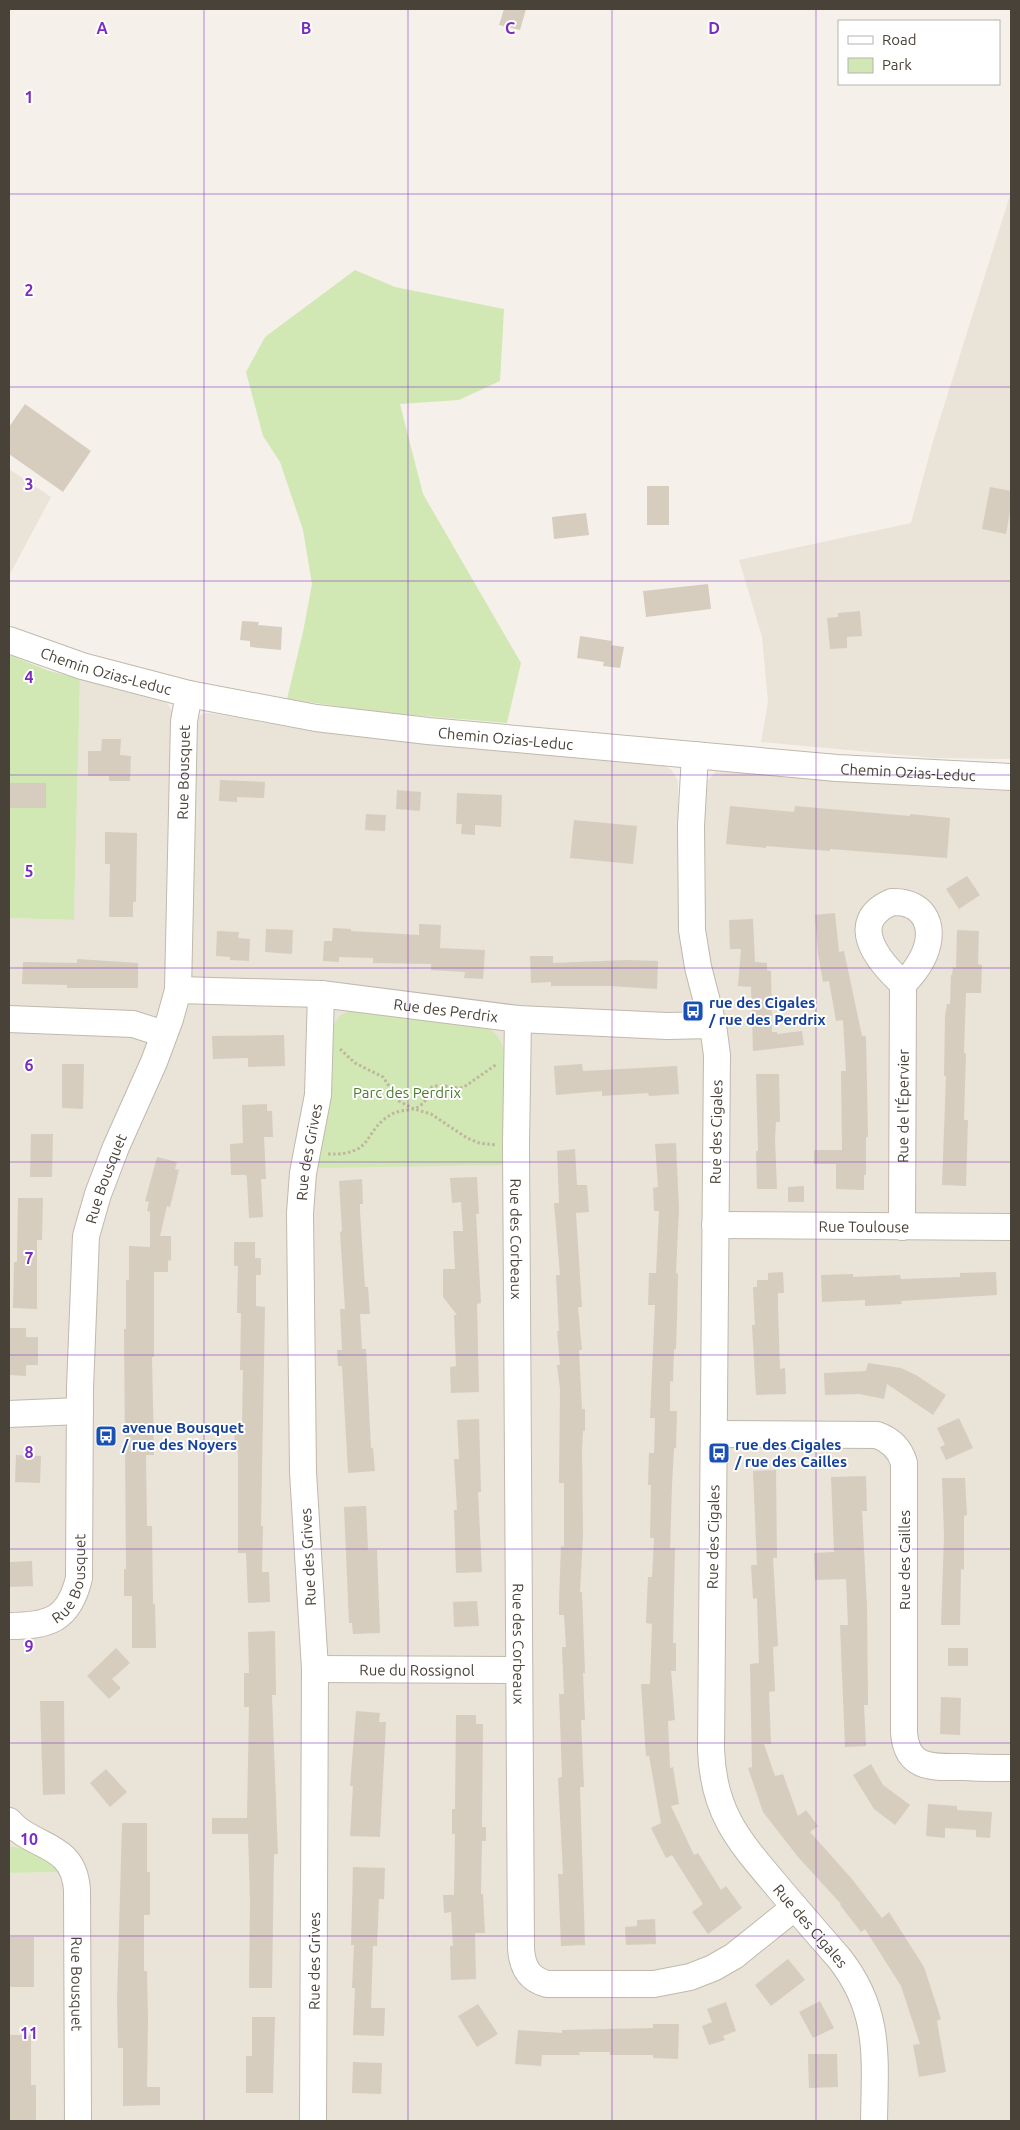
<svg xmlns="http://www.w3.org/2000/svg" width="1020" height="2130" viewBox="0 0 1020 2130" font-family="Ubuntu,sans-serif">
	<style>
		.residential { fill: #e9e3d8 }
		.green { fill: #d1e8b4 }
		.building { fill: #d6cdbf }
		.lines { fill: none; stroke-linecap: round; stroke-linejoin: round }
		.minor-casing { stroke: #c0b9ac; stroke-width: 28 }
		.path { stroke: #c2b59e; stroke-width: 3; stroke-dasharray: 2.5 2.5; stroke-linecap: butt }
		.minor { stroke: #fff; stroke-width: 26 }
		.grid { fill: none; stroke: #7b2cbf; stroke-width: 1; stroke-opacity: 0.55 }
		.labels { text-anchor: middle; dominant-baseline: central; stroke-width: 4; stroke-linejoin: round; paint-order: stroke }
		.street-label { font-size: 15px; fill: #494238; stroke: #fff }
		.transit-label { font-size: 15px; font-weight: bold; fill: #164399; stroke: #fff; text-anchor: start }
		.park-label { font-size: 15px; fill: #4a7b2b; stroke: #fff }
		.grid-label { font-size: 16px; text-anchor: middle; font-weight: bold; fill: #7b2cbf; stroke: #fff; stroke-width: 4; stroke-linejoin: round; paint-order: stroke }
	</style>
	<rect width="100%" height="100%" fill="#f5f1ea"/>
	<path class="residential" d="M1011 192V759L934 758 761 742 768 702 762 637 739 560 911 523 933 441Z
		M9 469 51 497 9 576Z
		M80 679 167 703 173 713 197 718 204 713H210L318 732 662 765 671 769 678 781 679 903 705 784 715 772 723 771 924 787 1011 791V2121H9V1873L60 1872 26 1847H9V918L74 920Z"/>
	<path class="green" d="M355 270 395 287 504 309 500 381 459 400 400 404 423 494 521 663 507 723 377 712 287 699 303 632 312 584 303 530 280 462 263 436 246 372 265 337Z
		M9 655 50 671 80 679 74 920 9 918Z
		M352 1010 488 1028C496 1033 500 1039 503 1047V1165L316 1168 330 1096 333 1064 332 1030 333 1025 341 1015Z
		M9 1847C32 1847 45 1854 60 1872L9 1873Z"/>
	<path class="building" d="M504 9H526L520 30 499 25Z
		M25 404 91 451 63 492 9 454V427Z
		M647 486H669V525H647Z
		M990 487 1011 491V506L1006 534 982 529Z
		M586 513 589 535 554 539 552 517Z
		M708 584 711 609 646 617 643 591Z
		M860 611 862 636 847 637V648L830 649 827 618 838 617V613Z
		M242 621 259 622 258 625 282 627 281 650 250 647V641L240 640Z
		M580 636 612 641 611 645 624 647 620 668 603 666 604 662 577 658Z
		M102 739H121L120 755 131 756 130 781H109V776H88V751H101Z
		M220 780 265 782 264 798 237 797V802L219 801Z
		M9 783H46V808H9Z
		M397 790 421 792 420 811 396 809Z
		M457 793 502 795 501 827 475 825V835L461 834 462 824H456Z
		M730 806 794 812 795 806 910 816V814L950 818 947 858 830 849V851L766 846V848L726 844Z
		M366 814 386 815 385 831 365 830Z
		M574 820 637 826 633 864 570 858Z
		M105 832 137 833 136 902H133V917H109L110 864H105Z
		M967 876 980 895 959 909 946 889Z
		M835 913 839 952 844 951 862 1036H866L868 1137H866V1175H864V1190L836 1189V1164H814V1150H842L841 1071H846L843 1020 836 1021 829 981 823 982 818 954 815 915Z
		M753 919 755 962 767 963V970L771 971 772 1032H777V1034L802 1031 804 1045 753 1051 751 987 738 986 741 949H730L729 920Z
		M419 924 441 925 440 948 485 950 483 979 464 978 465 972 431 970V964L373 963V958L339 957V962L323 961 324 941H332L333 928 351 929V931L419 935Z
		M266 929 293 930 292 954 265 952Z
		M957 930 979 931 978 964 982 965 981 993H966L964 1053H966L964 1120H968L966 1186 942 1185 946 1076H944L945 1017 947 1004H950L951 975H952L953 967 956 968Z
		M217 931 239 932 238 938 250 939 249 961 230 960V957L216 956Z
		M530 956H553V963L626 960 658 961 657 989 610 986H551V982L531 983Z
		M77 959 138 963V988H67V985L22 984 23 962 77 963Z
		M284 1035 285 1066 248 1067V1058L213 1059 212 1036Z
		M62 1064H84L83 1109 62 1108Z
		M582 1064 583 1071 677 1066 679 1094 649 1096 648 1093 602 1096V1091L556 1095 554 1066Z
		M756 1074H779L780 1122H776L775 1139 777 1189H757L756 1151H758Z
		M267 1104V1111H272L273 1137H264L266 1179H261L263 1217 249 1218 247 1179 246 1175H231L230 1144 243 1143 242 1105Z
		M31 1134H53L52 1177H30Z
		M676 1143 679 1209 676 1273 678 1274 677 1320 676 1349H674L673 1382 670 1381V1411H677L676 1448H674L672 1485 670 1548H675L673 1643H676V1671H671L675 1720 668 1721 670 1768 673 1767 679 1804 671 1806 694 1855 698 1853 721 1890 726 1886 742 1908 708 1934 692 1912 703 1904 672 1855 666 1858 651 1828 661 1823 649 1756H646L641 1684H650L652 1624 646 1623 648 1577H652L654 1538H650L651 1485H648L649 1453H654L655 1418H650L655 1305H648L649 1273H656L659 1211H654L653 1188 658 1187 655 1144Z
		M575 1149 577 1185H587L589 1212 576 1213 582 1307H578L582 1350H579L582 1409H585V1431H583L582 1448 583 1535 580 1592H582L585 1673H583L585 1720H581L584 1787H580L585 1945 561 1946 558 1874H563L558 1778 562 1777 559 1694H564L562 1647H566L564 1615H559V1602L561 1546 564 1547V1483H559L560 1389 557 1365H560L557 1331H559L556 1275H560L554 1203H559L557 1151Z
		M157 1157 177 1162 175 1169 179 1170 170 1207 167 1206 160 1236H171V1261L168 1260V1272H154V1357H152L154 1455H146L147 1526H152L153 1604H155L156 1648H132V1596H124V1569H126L124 1329H126V1280H129V1246L150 1247V1212L147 1211 149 1202 145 1201Z
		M477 1177 479 1214H476L481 1303 477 1304 479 1392 451 1393 450 1367 456 1366 454 1315H457L443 1297V1269H455L453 1231H463L461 1202 452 1203 450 1178Z
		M362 1179 363 1204H360V1212L365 1287H368L370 1314H360L362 1349H366L371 1448H373L375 1471 348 1473 342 1366H338L337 1350H342L340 1309H345L340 1232 342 1231 339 1181Z
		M804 1186V1202H788V1187Z
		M18 1198H43L42 1240H37V1309L13 1308 14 1262H17Z
		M234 1242H255V1258H261V1275H256V1306L265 1307 261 1526H263L262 1572H269L270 1602 248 1603 246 1553H238V1452H234L235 1426H242L243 1370H240L241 1313H237L238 1266H234Z
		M783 1272 784 1293H778V1308L780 1369 785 1368 786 1394 756 1395 752 1325H755L753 1287H757V1280H768V1273Z
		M996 1272 997 1295 901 1301 902 1304 865 1306V1300L822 1302 821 1275 853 1274V1277L900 1275 901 1279 960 1277V1273Z
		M10 1328H26V1337H38V1365H26V1376L10 1375Z
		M868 1363 901 1368 916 1375 946 1395 933 1415 887 1384 884 1399 859 1394 825 1395 824 1373 866 1371Z
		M959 1418 973 1448 946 1460 940 1447 945 1445 937 1428Z
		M479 1419 481 1492H478L482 1572 456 1573 454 1510H457L454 1459H459L457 1420Z
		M16 1455 41 1456 40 1483 15 1482Z
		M776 1470 777 1558H773L778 1646 773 1647 775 1691 769 1692 771 1744H764L775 1776 783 1774 798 1816 806 1810 818 1826 810 1832 852 1879 882 1918 889 1912 924 1967 941 2019 937 2021 946 2072 919 2077 913 2045 920 2044 901 1986 865 1929 861 1932 840 1905 841 1904 798 1857 763 1812 748 1768 752 1767 750 1664 759 1663 757 1598 753 1599 751 1565H757L753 1471Z
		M866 1476 867 1511H862L867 1605 868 1705H864L866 1746 845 1747 840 1625H848L846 1579 815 1580 814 1553 834 1552 831 1477Z
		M942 1478H965L967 1515 964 1516V1570L961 1569 960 1625H941L944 1537Z
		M366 1506 368 1550H377L380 1633 353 1634 352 1623H349L344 1507Z
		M32 1561 33 1586 9 1587V1562Z
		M477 1601 479 1626 454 1627 453 1602Z
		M275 1631 276 1695H272L278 1854H274L272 1988H249L250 1900 248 1834H212V1818H247L249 1707H244V1673H249L248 1632Z
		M116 1648 130 1663 112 1679 121 1688 109 1699 87 1676Z
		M948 1648H968V1666H948Z
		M941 1697 961 1698 960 1735 940 1734Z
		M40 1701H64L65 1794 43 1795Z
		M356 1711 380 1713 379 1722H386L380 1837 350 1836 353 1786H350Z
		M456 1715H476V1724H483L482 1827H486V1841H482L481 1894H483L485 1933H475L476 1979 451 1980 450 1946H453L451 1912 444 1913 443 1895H454L455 1834H452V1809H455Z
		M871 1764 883 1785 910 1805 895 1825 874 1809 853 1775Z
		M106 1769 127 1792 110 1807 90 1783Z
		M928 1804 957 1806V1810L992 1812 990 1838 976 1837V1830L945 1828V1838L926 1836Z
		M122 1823H147V1872H150V1915H144V1971H147L148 2019 147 2087H160V2105L123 2106V2048H118L117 2000Z
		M353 1867 385 1868 384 1899H379L377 1946H373L371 2008H385L384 2036 353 2035 355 1988H352L354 1945H351Z
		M655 1919 656 1944 626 1945 625 1927 637 1926V1920Z
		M9 1937H34V1987H9Z
		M788 1959 805 1980 771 2006 755 1985Z
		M820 2001 834 2028 813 2038 799 2012Z
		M726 2002 736 2031 723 2036 725 2040 709 2045 702 2026 712 2022 707 2009Z
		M478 2004 498 2034 477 2047 458 2016Z
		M252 2017H275L273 2093H246V2056H252Z
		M653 2024H679L678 2059 653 2058V2055H610V2052H579L580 2055H542L541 2066 515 2064 518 2030 562 2033V2030L653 2028Z
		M9 2035H31V2085H36V2121H9Z
		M808 2054H837L838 2087 809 2088Z
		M353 2062 382 2063 381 2094 352 2093Z"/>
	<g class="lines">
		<g class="minor-casing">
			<g id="minor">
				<path id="s1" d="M9 640 82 666 189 694 316 718 428 731 837 768 1011 777"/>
				<path id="s2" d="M695 755 691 826 692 930 698 967 713 1025 717 1055 711 1749C713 1812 738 1840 777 1886 797 1910 818 1934 839 1958 881 2011 875 2058 874 2121"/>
				<path d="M892 902C927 901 937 930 922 959 917 969 910 977 903 984 879 962 845 922 892 902Z"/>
				<path id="s3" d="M178 990 321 994 518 1019 667 1026 713 1025"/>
				<path d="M9 1019 133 1024 164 1034"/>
				<path id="s4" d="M518 1019 516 1144 521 1948C522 1966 528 1979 547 1984H654L690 1977 713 1968 734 1956 795 1907"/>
				<path id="s5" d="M715 1225 1011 1227"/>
				<path id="s6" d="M902 1227 903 984"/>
				<path d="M9 1414 80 1411"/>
				<path d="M714 1434 877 1435C891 1440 900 1449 904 1463V1733C907 1771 935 1767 965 1767 980 1768 996 1768 1011 1768"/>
				<path id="s7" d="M9 1626C49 1626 69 1620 79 1578L80 1388 86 1236 98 1194 116 1147 154 1062 170 1019 178 990 184 721 189 694"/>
				<path id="s8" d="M315 1669 519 1670"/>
				<path id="s9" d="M9 1821C33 1849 74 1842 77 1890L78 2121"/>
				<path id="s10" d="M313 2121 315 1669 303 1472 300 1213 303 1173 318 1095 321 994"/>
			</g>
		</g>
		<path class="path" d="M340 1049 355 1063 383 1077 399 1101 414 1109 431 1114 467 1138 479 1143 496 1145
			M328 1154C376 1156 362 1129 394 1113 403 1109 415 1112 423 1103 427 1100 428 1091 432 1087 444 1083 453 1090 464 1087L497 1064"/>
		<use href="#minor" class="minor"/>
	</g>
	<path class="grid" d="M204 9V2121M408 9V2121M612 9V2121M816 9V2121M9 194H1011M9 387H1011M9 581H1011M9 775H1011M9 968H1011M9 1162H1011M9 1355H1011M9 1549H1011M9 1743H1011M9 1936H1011"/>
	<defs>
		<g id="bus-square" transform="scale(1.125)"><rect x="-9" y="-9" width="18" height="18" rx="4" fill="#1a4fb4" stroke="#fff"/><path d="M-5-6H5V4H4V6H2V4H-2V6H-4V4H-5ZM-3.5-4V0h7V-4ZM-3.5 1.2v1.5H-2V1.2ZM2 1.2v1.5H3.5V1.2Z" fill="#fff"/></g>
	</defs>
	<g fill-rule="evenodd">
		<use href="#bus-square" x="693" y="1011"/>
		<use href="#bus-square" x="106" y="1436"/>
		<use href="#bus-square" x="719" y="1453"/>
	</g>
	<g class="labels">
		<g class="street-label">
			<text stroke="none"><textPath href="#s1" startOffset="102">Chemin Ozias-Leduc</textPath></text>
			<text stroke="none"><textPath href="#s1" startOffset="508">Chemin Ozias-Leduc</textPath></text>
			<text stroke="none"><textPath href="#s7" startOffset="918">Rue Bousquet</textPath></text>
			<text stroke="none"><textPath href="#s1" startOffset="912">Chemin Ozias-Leduc</textPath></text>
			<text stroke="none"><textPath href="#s3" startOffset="269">Rue des Perdrix</textPath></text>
			<text stroke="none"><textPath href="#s6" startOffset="121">Rue de l'Épervier</textPath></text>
			<text transform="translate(716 1132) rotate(-89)">Rue des Cigales</text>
			<text stroke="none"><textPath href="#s10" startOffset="970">Rue des Grives</textPath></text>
			<text stroke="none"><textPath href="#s7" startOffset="498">Rue Bousquet</textPath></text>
			<text stroke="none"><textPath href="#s5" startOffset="149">Rue Toulouse</textPath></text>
			<text stroke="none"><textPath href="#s4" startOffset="220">Rue des Corbeaux</textPath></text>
			<text transform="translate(713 1537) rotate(-89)">Rue des Cigales</text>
			<text transform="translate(308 1557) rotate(-93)">Rue des Grives</text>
			<text transform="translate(904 1560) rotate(-90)">Rue des Cailles</text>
			<text stroke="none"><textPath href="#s7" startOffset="92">Rue Bousquet</textPath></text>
			<text stroke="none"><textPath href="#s4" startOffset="625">Rue des Corbeaux</textPath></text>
			<text stroke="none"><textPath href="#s8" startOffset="102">Rue du Rossignol</textPath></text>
			<text stroke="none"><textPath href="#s2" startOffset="1205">Rue des Cigales</textPath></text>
			<text stroke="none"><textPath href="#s10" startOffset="160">Rue des Grives</textPath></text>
			<text stroke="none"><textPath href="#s9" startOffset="196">Rue Bousquet</textPath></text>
		</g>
		<g class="transit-label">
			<text x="709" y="1002">rue des Cigales<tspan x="709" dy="17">/ rue des Perdrix</tspan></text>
			<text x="122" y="1427">avenue Bousquet<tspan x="122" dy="17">/ rue des Noyers</tspan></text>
			<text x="735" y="1444">rue des Cigales<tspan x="735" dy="17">/ rue des Cailles</tspan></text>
		</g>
		<g class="park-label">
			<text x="407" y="1092">Parc des Perdrix</text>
		</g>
	</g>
	<g class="grid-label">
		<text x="102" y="34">A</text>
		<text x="306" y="34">B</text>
		<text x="510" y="34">C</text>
		<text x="714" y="34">D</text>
		<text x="29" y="103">1</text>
		<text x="29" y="296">2</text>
		<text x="29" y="490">3</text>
		<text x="29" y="683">4</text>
		<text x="29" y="877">5</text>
		<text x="29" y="1071">6</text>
		<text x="29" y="1264">7</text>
		<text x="29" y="1458">8</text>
		<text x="29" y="1652">9</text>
		<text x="29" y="1845">10</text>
		<text x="29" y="2039">11</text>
	</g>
	<rect width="1020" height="2130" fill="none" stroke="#494238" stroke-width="20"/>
	<rect x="838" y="20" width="162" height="65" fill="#ffffff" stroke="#b6b3af"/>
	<rect x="848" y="36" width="25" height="8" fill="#ffffff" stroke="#b6b3af"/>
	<text x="882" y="45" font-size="15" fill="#494238">Road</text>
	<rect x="848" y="58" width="25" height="15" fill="#d1e8b4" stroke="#b6b3af"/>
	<text x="882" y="70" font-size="15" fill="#494238">Park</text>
</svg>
